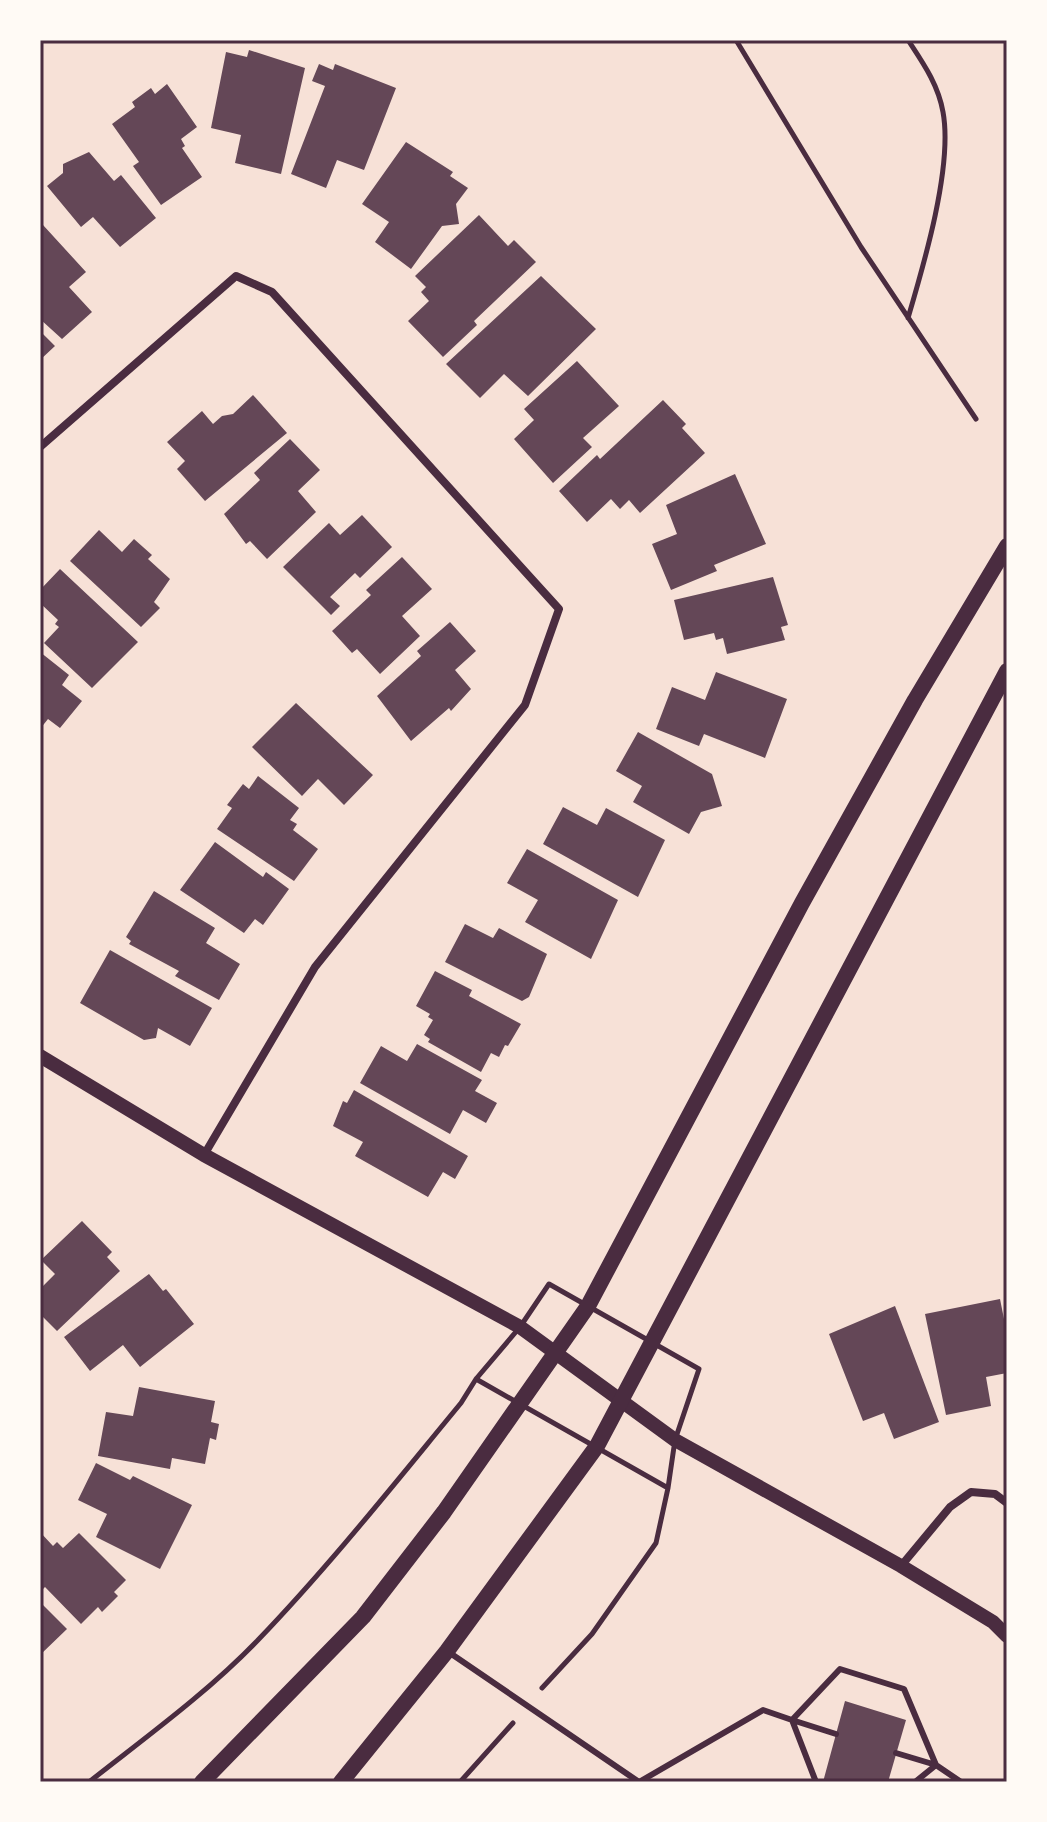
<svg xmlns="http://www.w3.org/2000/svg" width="1047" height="1822" viewBox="0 0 1047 1822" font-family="'PT Sans',sans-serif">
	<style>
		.building { fill: #644757 }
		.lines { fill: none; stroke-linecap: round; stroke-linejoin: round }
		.path { stroke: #4a2c40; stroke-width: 5 }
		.service { stroke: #4a2c40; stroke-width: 6 }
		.minor { stroke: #4a2c40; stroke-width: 8 }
		.tertiary { stroke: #4a2c40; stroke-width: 14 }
		.secondary { stroke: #4a2c40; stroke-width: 16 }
		.neatline { fill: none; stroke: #4a2c40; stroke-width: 3 }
	</style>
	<rect width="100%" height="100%" fill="#f7e1d7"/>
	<path class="building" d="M249 50 305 68 281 174 235 163 241 135 211 128 226 52 247 57Z
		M319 64 333 70 335 64 396 88 364 170 337 160 326 188 291 174 325 86 312 81Z
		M167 84 197 127 181 139 185 146 182 148 202 177 161 205 133 166 139 162 112 124 135 107 132 102 151 88 155 94Z
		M406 142 453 172 450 176 468 188 456 204 459 224 442 226 411 269 375 242 389 222 362 204Z
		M89 152 114 181 121 175 156 218 120 247 93 217 81 227 47 186 63 173V164Z
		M479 215 508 246 514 240 536 262 474 321 477 325 443 357 408 321 429 301 421 292 426 287 415 276Z
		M43 225 86 272 69 287 92 312 62 339 40 319V228Z
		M541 276 596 329 528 396 504 374 480 398 446 364Z
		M40 331 55 346 40 360Z
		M577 361 619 406 583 438 592 447 553 483 514 439 534 420 524 409Z
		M253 395 287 433 205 501 177 469 185 461 167 442 202 411 213 424 222 416 233 414Z
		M663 400 686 424 682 428 705 453 640 513 629 500 620 509 611 499 587 522 559 491 597 455 600 459Z
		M290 439 320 470 298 491 316 512 267 559 250 541 246 544 224 514 260 480 254 473Z
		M735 474 766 544 714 565 717 571 671 590 652 544 677 534 666 505Z
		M362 515 392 547 360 578 355 573 330 597 340 606 331 615 283 567 329 523 340 535Z
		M99 530 122 552 134 539 152 555 148 559 170 579 154 602 160 608 141 627 70 561Z
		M402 557 432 589 402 616 420 636 380 674 357 649 352 653 332 631 371 595 366 590Z
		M60 569 138 642 92 688 44 643 59 627 55 624 58 620 40 603V590Z
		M773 577 788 625 781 627 785 640 727 654 723 638 716 640 714 633 684 640 674 600Z
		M450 622 476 651 455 670 471 689 451 711 449 708 411 741 377 696 421 656 417 651Z
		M40 652 69 675 62 685 82 701 60 728 48 719 40 729Z
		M716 672 787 699 765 758 704 734 699 746 656 729 672 687 705 700Z
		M296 703 373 775 344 805 318 779 302 796 252 747Z
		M638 732 712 774 722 806 701 812 689 834 633 802 642 786 616 771Z
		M258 776 299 808 290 820 297 824 293 830 318 849 294 881 217 829 232 808 227 805 243 784 249 789Z
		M563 807 597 825 606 808 665 840 638 897 543 844Z
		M215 842 263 877 266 872 289 889 263 925 255 919 244 933 180 890Z
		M527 849 618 900 591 959 525 922 538 900 507 883Z
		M154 891 215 928 206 943 240 964 219 1000 175 976 179 971 129 944 131 941 126 937Z
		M465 924 493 938 499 928 547 954 529 997 522 1001 445 962Z
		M110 950 212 1008 190 1046 158 1028 156 1038 144 1040 80 1003Z
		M435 971 472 990 469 996 521 1024 508 1046 505 1045 499 1057 491 1053 481 1072 428 1042 430 1039 424 1035 433 1020 428 1017 430 1014 416 1006Z
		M417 1044 482 1080 475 1091 497 1103 486 1123 463 1110 450 1134 360 1083 381 1046 407 1061Z
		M354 1090 468 1156 455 1179 443 1172 428 1197 355 1156 363 1142 333 1126 343 1101 347 1103Z
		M82 1221 112 1252 107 1257 120 1271 57 1331 40 1314V1289L55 1274 41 1260Z
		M149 1274 163 1291 166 1289 194 1324 140 1367 123 1345 90 1371 64 1337Z
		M1000 1299 1007 1334V1373L986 1377 991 1406 946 1415 925 1314Z
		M895 1306 939 1422 894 1439 884 1413 863 1421 829 1334Z
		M139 1387 215 1401 211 1422 219 1424 216 1440 210 1438 205 1464 172 1458 170 1469 98 1456 106 1412 133 1416Z
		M96 1463 130 1480 133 1476 192 1505 160 1569 96 1537 107 1514 78 1500Z
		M40 1532 53 1546 57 1542 63 1548 79 1533 126 1580 114 1592 118 1596 102 1612 98 1607 81 1624 45 1587 40 1592Z
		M40 1602 67 1629 40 1655Z
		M845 1701 906 1720 888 1782H823Z"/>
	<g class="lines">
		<path class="path" d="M736 40 861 247 976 419
			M908 40C923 63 938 84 943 112 953 166 924 264 908 318
			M549 1284 699 1369 675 1440 668 1488 476 1379 520 1327Z
			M542 1688 592 1634 656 1543 668 1488
			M89 1782C146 1737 207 1693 258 1640 330 1565 395 1483 461 1403L476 1379
			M460 1782 513 1723"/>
		<path class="service" d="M450 1653 639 1782
			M836 1734 792 1720 840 1669 904 1689 936 1765
			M896 1753 936 1765
			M639 1782 763 1710 792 1720 816 1782
			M915 1782 936 1765 961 1782"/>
		<path class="minor" d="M40 447 236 276 272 292 559 609 525 705 315 967 204 1155
			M901 1566 950 1507 971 1492 995 1494 1007 1503"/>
		<path class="tertiary" d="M40 1056 204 1155 520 1327 675 1440 901 1566 993 1622 1007 1636"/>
		<path class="secondary" d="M202 1782 363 1617 444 1512 588 1306 802 903 915 700 1007 546
			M341 1782 447 1651 597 1446 1007 671"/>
	</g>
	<rect width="1047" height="1822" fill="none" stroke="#fffaf5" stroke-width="84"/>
	<rect x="42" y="42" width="963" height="1738" class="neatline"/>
</svg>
